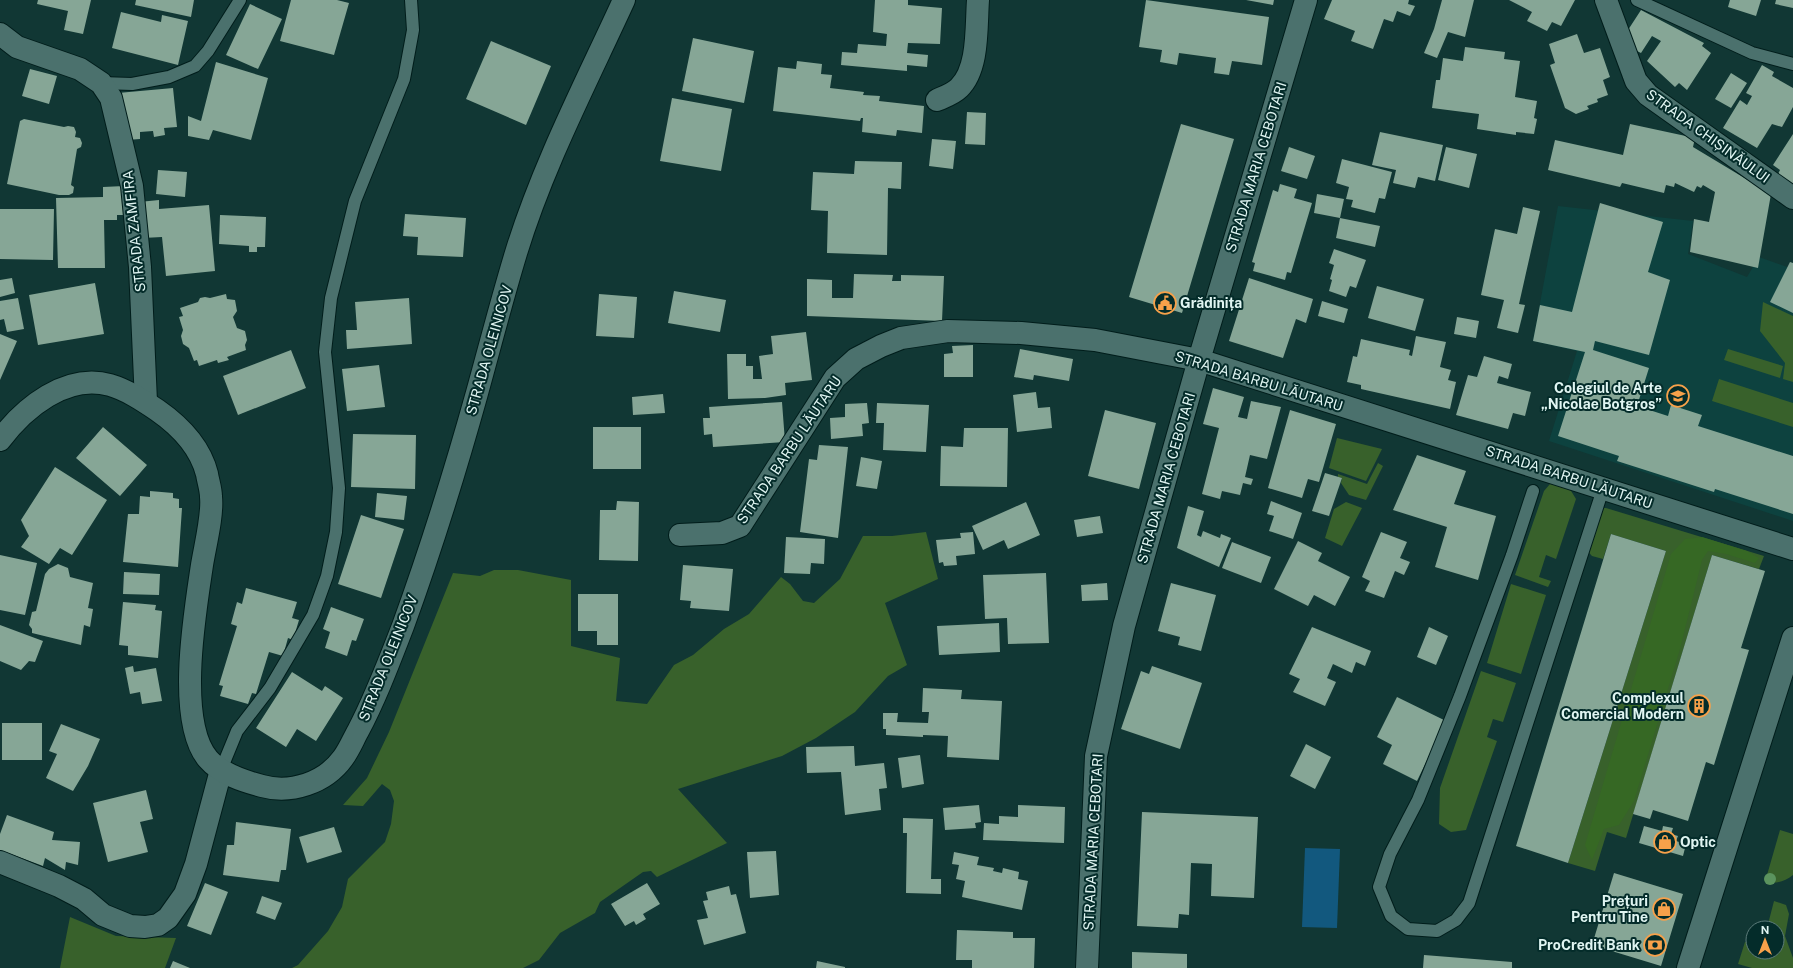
<svg xmlns="http://www.w3.org/2000/svg" width="1793" height="968" viewBox="0 0 1793 968" font-family="'Public Sans',sans-serif">
	<style>
		.built { fill: #0d423f }
		.green { fill: #38612b }
		.forest { fill: #366824 }
		.water { fill: #12587e }
		.building { fill: #86a696 }
		.lines { fill: none; stroke-linecap: round; stroke-linejoin: round }
		.lane-casing { stroke: #011d1b; stroke-width: 14 }
		.street-casing { stroke: #011d1b; stroke-width: 24 }
		.secondary-casing { stroke: #011d1b; stroke-width: 24 }
		.lane { stroke: #4b716d; stroke-width: 12 }
		.street { stroke: #4b716d; stroke-width: 22 }
		.secondary { stroke: #4b716d; stroke-width: 22 }
		.tree { fill: #5b935e }
		.labels { text-anchor: middle; dominant-baseline: central; stroke-width: 4; stroke-linejoin: round; paint-order: stroke }
		.street-label { font-size: 14px; fill: #e0f5f2; stroke: #042c2a }
		.poi-label { font-size: 14px; font-weight: bold; fill: #e0f5f2; stroke: #042c2a; text-anchor: end }
	</style>
	<rect width="100%" height="100%" fill="#113734"/>
	<path class="built" d="M1558 206 1693 221 1688 254 1747 277 1759 257 1793 269V521L1549 441 1577 351 1533 341Z"/>
	<path class="green" d="M1763 302 1793 316V382L1783 379 1785 363 1760 331Z
		M1728 349 1783 366 1780 378 1724 360Z
		M1719 379 1793 403V427L1712 401Z
		M1337 438 1382 449 1366 481 1329 468Z
		M1378 463 1383 466 1366 500 1349 495 1341 483 1342 478 1338 477V474L1367 484Z
		M1550 484 1568 486 1576 499 1556 559 1546 555 1539 577 1551 581 1548 587 1515 575 1544 491Z
		M1346 502 1362 508 1342 546 1325 538 1334 509Z
		M1594 508H1606L1764 556 1759 569 1712 555 1626 838 1607 832 1595 871 1568 863 1666 551 1611 534 1603 559 1592 556 1582 545Z
		M926 532 938 579 885 603 907 665 888 676 855 712 816 738 782 756 678 789 727 843 657 877 651 871 643 872 600 902 595 913 560 933 539 960 523 968H292L298 965 328 931 342 907 348 879 385 842 391 824 394 801 390 790 382 784 363 806 343 805 367 778 389 732 453 573 480 576 494 570H518L571 580V646L620 658 616 701 647 704 674 665 693 655 724 629 749 614 781 577 790 584 803 601 814 603 840 579 863 536H892Z
		M1511 584 1546 595 1521 674 1487 663Z
		M1481 671 1516 683 1503 722 1493 719 1487 737 1497 741 1466 830 1451 832 1439 824 1440 788Z
		M1780 830 1793 834V875C1784 882 1776 884 1765 882Z
		M1774 901 1786 905 1789 914 1785 936 1793 958V968H1752L1738 964 1745 942 1753 944V952H1777V928H1767Z
		M70 917 116 936 176 938 165 968H60Z"/>
	<path class="forest" d="M1702 537 1747 551 1759 558 1755 563 1726 554 1708 551 1702 560 1680 649 1634 801 1619 825 1604 829 1592 860 1585 845 1671 554 1685 539Z"/>
	<path class="water" d="M1305 848 1340 849 1337 928 1302 927Z"/>
	<path class="building" d="M38 0H91L83 34 64 30 68 11 37 4Z
		M136 0H194L191 17 135 5Z
		M291 0H337L349 3 334 55 280 41Z
		M875 0H908V5L942 8 940 44 908 43 907 53 928 55 927 67 907 65V71L841 65 842 52 857 53 858 44 886 46 887 34 873 32Z
		M1146 0 1269 17 1262 65 1232 61 1229 75 1214 73 1216 58 1179 53 1177 65 1160 62 1162 50 1139 47Z
		M1246 0H1274L1273 5Z
		M1332 0H1409L1408 4 1415 6 1410 16 1397 11 1393 22 1384 19 1373 49 1351 41 1355 31 1324 19Z
		M1442 0H1474L1465 37 1448 32 1437 58 1424 53 1434 29Z
		M1509 0H1575L1561 26 1552 22 1547 31 1527 21 1532 12Z
		M1730 0H1761L1756 16 1728 7Z
		M1776 0H1793V8L1775 4Z
		M250 4 282 19 258 69 226 55Z
		M1641 10 1704 43 1702 46 1711 53 1687 90 1679 83 1675 87 1647 61 1661 41 1652 36 1641 53 1635 50 1628 30Z
		M121 12 161 22 162 15 188 21 178 65 112 48Z
		M1577 34 1584 53 1600 48 1610 77 1603 80 1608 95 1597 99 1598 102 1587 106 1589 109 1576 114 1565 108 1550 65 1555 63 1549 44Z
		M693 38 754 51 744 103 682 91Z
		M491 41 551 66 526 125 466 99Z
		M1465 47 1505 52 1504 59 1520 61 1515 97 1537 101 1534 118 1537 119 1534 134 1516 132V135L1477 129 1479 114 1432 108 1436 80H1440L1443 58 1463 61Z
		M797 61 822 64 821 74 832 75 830 88 864 92 863 95 880 96 879 101 924 106 922 133 897 130 896 136 862 132 863 118H861L860 121 773 111 778 67 796 69Z
		M216 62 268 78 251 140 213 130 209 140 188 136V116L201 121Z
		M1762 65 1774 72 1772 76 1793 88V107L1782 127 1772 124 1757 148 1723 128 1740 100 1747 105 1752 96 1746 93Z
		M30 69 57 76 49 104 22 96Z
		M1731 73 1747 83 1731 108 1715 99Z
		M173 88 177 127 164 128 165 135 154 137 153 131 140 132V139L127 140 118 93Z
		M672 98 732 109 721 171 660 161Z
		M967 112 986 113 985 145 965 144Z
		M24 119 64 127 68 126 74 127 76 132 75 137 80 138 82 143 81 147 77 149 71 185 74 187 73 193 69 195H59L7 184 20 121Z
		M1181 124 1234 139 1182 313 1129 297Z
		M1630 124 1695 138 1693 147 1771 194 1758 268 1690 252 1694 219 1709 222 1715 192 1703 185 1701 188 1697 186 1694 192 1675 183 1674 187 1666 185 1664 193 1622 183 1620 187 1548 170 1555 140 1623 155Z
		M1380 132 1443 145 1435 181 1418 177 1415 188 1393 183 1396 170 1372 165Z
		M1793 134V184L1778 174 1780 170 1773 165Z
		M932 139 956 141 953 169 929 166Z
		M1289 147 1315 156 1307 179 1281 171Z
		M1446 147 1477 154 1469 188 1438 180Z
		M1342 159 1392 172 1385 199 1379 198 1375 213 1351 207 1353 200 1346 199 1349 187 1336 183Z
		M855 161 902 162 901 189 888 188 887 255 827 253 828 211 811 210 813 172 854 174Z
		M158 170 187 172 185 197 156 194Z
		M1280 184 1297 189 1294 198 1312 203 1291 273 1287 272 1285 280 1253 271 1255 263 1252 262 1273 190 1278 192Z
		M124 186 125 215H117V220H104L105 268H58L56 198 103 197V187Z
		M1317 194 1344 199 1340 218 1314 213Z
		M159 200V209L209 205 215 271 166 276 162 237 143 238 139 202Z
		M1600 203 1663 222 1648 272 1670 280 1649 355 1595 341 1593 350 1649 368 1637 406 1668 416 1671 405 1702 415 1698 426 1793 456V514L1715 489 1714 492 1617 461 1619 456 1558 436 1585 352 1533 341 1540 305 1572 312Z
		M1523 207 1540 211 1519 304 1525 305 1518 333 1497 328 1504 300 1481 295 1495 229 1517 234Z
		M0 209H54L53 260 0 259Z
		M405 214 466 218 463 257 417 255 418 237 403 236Z
		M220 215 266 217 265 247H257V252H249V246L219 244Z
		M1340 218 1380 226 1375 247 1336 238Z
		M1334 249 1366 260 1356 288 1350 286 1346 297 1329 291 1332 280 1330 279 1334 265 1329 263Z
		M1790 262 1793 263V313L1770 302Z
		M854 274 893 275 892 281H901V275L944 276 942 321 807 316V279L832 280V298H853Z
		M12 278 15 293 0 297V280Z
		M1249 278 1313 299 1306 323 1296 319 1283 358 1229 341Z
		M95 283 104 334 38 345 29 295Z
		M1377 286 1424 299 1415 331 1368 318Z
		M674 291 726 300 720 332 668 323Z
		M226 294 227 299 235 300 237 311 233 317 237 328 245 331 247 340 245 345 246 350 227 357 229 360 218 363 217 360 199 366 197 360 194 361 189 348 183 344 181 336 183 330 179 317 183 316 180 308 198 302 200 298 205 297 210 298Z
		M599 294 637 297 634 338 596 336Z
		M18 298 24 329 7 332 4 319 0 320V301Z
		M409 298 412 344 347 349 346 330H357L355 302Z
		M1322 301 1348 309 1344 323 1318 316Z
		M1457 317 1479 321 1476 338 1454 334Z
		M806 332 812 380 785 383 786 395 765 398 728 399 727 354H746V366H753V379H762L759 356 773 354 771 336Z
		M0 334 17 341 0 380Z
		M1416 336 1446 342 1440 367 1451 370 1448 380 1456 382 1450 409 1361 389V385L1347 382 1353 356 1357 357 1361 339 1410 350 1409 355 1412 356Z
		M973 345V377H944V354L953 353 952 346Z
		M1020 349 1073 359 1069 381 1034 375 1033 380 1014 377Z
		M291 350 306 388 238 415 223 376Z
		M1484 356 1512 364 1508 379 1499 376 1497 383 1531 392 1525 416 1513 413 1508 429 1456 415 1468 375 1477 377Z
		M379 365 385 407 347 411 342 369Z
		M1213 388 1244 397 1238 417 1247 419 1251 401 1281 407 1267 459 1250 455 1245 477 1253 479 1251 485 1243 483 1240 495 1222 491 1220 499 1202 494 1219 428 1203 424Z
		M1036 392 1038 408 1050 407 1052 428 1017 432 1013 395Z
		M663 394 665 413 633 415 632 397Z
		M782 402 785 442 713 447 712 434 704 435 703 418H710L709 407Z
		M867 403 869 423 862 424 863 436 831 439 830 418 845 417V404Z
		M877 403 929 405 926 452 883 450 884 423H876Z
		M1105 410 1156 423 1139 489 1088 476Z
		M1290 410 1336 424 1319 482 1308 479 1302 498 1268 488Z
		M103 427 147 465 120 496 76 458Z
		M593 427H641V469H593Z
		M964 428H1008L1007 487 940 486 941 446 963 447Z
		M353 434 416 435 415 489 351 487Z
		M819 445 848 447 838 538 800 532 809 459 817 460Z
		M1417 455 1466 471 1454 504 1496 516 1478 580 1435 567 1447 527 1393 510Z
		M861 457 882 461 877 489 856 486Z
		M55 467 107 500 72 555 60 548 49 564 21 547 29 536 21 520Z
		M1325 473 1342 478 1329 516 1312 511Z
		M150 491 173 493V498L179 499V508H182L178 567 123 562 128 514H139L140 496 150 497Z
		M377 493 407 496 404 520 375 517Z
		M617 501 639 502 638 561 599 560 600 510H616Z
		M1271 501 1302 513 1293 539 1269 531 1274 516 1267 514Z
		M1026 502 1040 535 1008 549 1004 540 983 550 972 526Z
		M1188 506 1204 511 1197 535 1201 537 1203 531 1220 538 1221 534 1231 538 1219 567 1177 548Z
		M361 515 404 529 381 598 338 584Z
		M1100 516 1103 533 1077 537 1074 520Z
		M973 532 975 554 956 556 957 565 944 566 943 562 939 563 936 540 961 538 960 533Z
		M1381 532 1407 542 1400 558 1410 562 1404 575 1395 571 1384 598 1365 591 1370 581 1362 577Z
		M1611 534 1666 551 1568 863 1516 846Z
		M786 537 825 539 824 564 811 563 810 574 784 573Z
		M1298 541 1322 553 1318 561 1350 577 1335 606 1314 595 1308 606 1274 589Z
		M1232 542 1271 557 1261 583 1222 568Z
		M0 555 37 563 25 615 0 610Z
		M1712 555 1765 571 1741 648 1749 650 1714 765 1706 762 1688 821 1653 810 1650 819 1633 814Z
		M58 564 68 568 70 577 93 583 88 608 93 609 90 627 84 625 81 645 32 633V629L29 625 32 612 36 611 45 574 49 569Z
		M683 565 733 569 729 611 690 608 691 601 680 600Z
		M124 572 160 574 159 595 123 594Z
		M1046 573 1049 643 1008 644 1007 618 985 619 983 575Z
		M1107 583 1108 600 1082 601 1081 585Z
		M1171 583 1216 595 1201 651 1178 645 1180 637 1158 631Z
		M246 588 297 602 292 618 299 620 293 640 288 638 283 656 269 652 256 694 252 693 248 704 220 696 223 686 219 685 237 626 231 624 237 602 242 604Z
		M578 594H618V645H597V631H578Z
		M123 602 156 605 155 610 162 611 158 658 128 655V646L119 645Z
		M331 607 364 619 356 641 352 640 347 656 325 648 330 632 323 629Z
		M999 623 1000 652 939 655 937 626Z
		M0 625 43 641 35 662 29 661 21 670 0 661Z
		M1312 627 1371 651 1365 666 1356 662 1352 673 1333 664 1327 678 1336 682 1325 706 1293 692 1300 679 1289 674Z
		M1429 627 1448 636 1436 665 1417 657Z
		M133 666 134 672 156 668 162 701 142 704 140 692 130 694 125 668Z
		M1152 666 1202 683 1180 749 1121 729 1141 671 1149 674Z
		M292 672 322 691 325 686 343 698 316 741 297 729 286 747 256 728Z
		M923 688 962 690 961 699 1002 701 999 760 947 757 948 736 923 735V737L886 735V729H883V713H898L897 722 928 723 929 712H922Z
		M1397 697 1446 721 1417 781 1383 764 1392 745 1377 737Z
		M2 723H42V760H2Z
		M61 724 100 739 88 766 73 791 46 778 57 754 49 751Z
		M1306 744 1331 757 1315 789 1290 776Z
		M854 746 855 766 884 763 887 788 879 789 881 810 845 815 841 772 807 773 806 747Z
		M920 755 924 784 902 788 898 758Z
		M146 790 153 819 140 822 148 852 108 862 93 803Z
		M979 805 981 822 975 823 976 828 945 830 943 808Z
		M1018 805 1065 807 1064 843 983 840 984 823 999 824V816L1018 817Z
		M1142 812 1258 817 1254 898 1211 896 1212 864 1191 863 1189 915 1179 914 1178 928 1137 926Z
		M7 815 54 832 52 840 80 842 78 865 66 862 65 870 45 858 43 866 0 850V834Z
		M903 818 933 819 931 879H941V894L906 893 907 833H903Z
		M236 822 291 829 286 870H281L279 882 223 875 227 845H234Z
		M1644 826 1662 831 1663 826 1673 828 1671 834 1678 836 1676 841 1686 844 1683 856 1639 843Z
		M334 827 342 852 307 863 299 837Z
		M776 851 779 895 750 898 747 852Z
		M954 852 979 857 977 865 994 868 993 871 1002 873 1003 868 1019 872 1018 879 1028 881 1022 910 962 897 965 881 956 879 959 865 952 864Z
		M1614 873 1683 894 1661 966 1592 945Z
		M205 883 228 892 211 935 187 926Z
		M647 883 660 904 643 914 646 919 636 925 634 921 625 926 611 904Z
		M729 886 731 895 736 894 746 933 704 945 697 920 708 918 703 901 708 900 706 892Z
		M262 896 282 903 275 920 256 913Z
		M957 930 1013 932V938H1035L1034 968H972V960H956Z
		M1132 952 1187 954V968H1132Z
		M1424 955 1512 962V968H1423Z
		M173 961 190 968H170Z
		M817 961 845 967V968H816Z"/>
	<g class="lines">
		<g class="lane-casing">
			<path id="lane" d="M1637 0 1752 53 1793 64
				M101 83 132 84 169 77 195 66 208 51 240 0
				M1533 491 1512 555 1460 696 1418 800 1390 854 1379 887 1391 916 1408 929 1437 931 1456 920 1469 903 1603 489
				M221 770 237 731 270 688 313 615 327 576 336 532 339 488 325 352 331 298 355 201 404 79 413 30 411 0"/>
		</g>
		<g class="street-casing">
			<path id="street" d="M1606 0 1636 81 1648 95 1793 198
				M0 34 17 47 80 69 101 83 111 98 132 186 140 267 146 402
				M937 100C944 97 953 94 959 88 979 69 976 27 978 0
				M680 535 722 533 740 526 835 378 856 359 881 346 901 338 948 331 1021 333 1095 340 1199 360 1793 549
				M0 862 59 886 84 899 103 915 130 926 145 927 158 925 168 918 185 894 196 864 221 770
				M1087 968 1096 756 1124 626 1199 360 1306 0
				M1688 968 1793 638"/>
		</g>
		<g class="secondary-casing">
			<path id="secondary" d="M0 440C24 408 66 373 110 385 127 390 142 400 157 410 180 426 200 446 207 474 208 481 211 489 211 497 213 515 205 546 202 565 195 612 176 721 208 759 221 774 243 781 262 786 291 794 325 783 343 758 349 750 353 740 358 731 376 697 389 662 403 626 431 549 455 472 477 393 490 346 502 299 516 253 543 165 586 83 624 0"/>
		</g>
		<use href="#lane" class="lane"/>
		<use href="#street" class="street"/>
		<use href="#secondary" class="secondary"/>
	</g>
	<circle class="tree" cx="1770" cy="879" r="6"/>
	<defs>
		<g id="civic-ring" transform="scale(1.15)"><circle r="9.5" fill="#042c2a" stroke="#f7a14a" stroke-width="1.5"/><path d="M-.6-6.5H3V-4.5H.6V-3L4-1V1h2V6H-6V1h2V-1L-.6-3ZM-1.2 2.5V6h2.4V2.5Z" fill="#f7a14a"/></g>
		<g id="university-ring" transform="scale(1.15)"><circle r="9.5" fill="#042c2a" stroke="#f7a14a" stroke-width="1.5"/><path d="M0-5L7-2L0 1L-7-2ZM-4 1L0 2.5L4 1V4Q0 6-4 4Z" fill="#f7a14a"/></g>
		<g id="building-ring" transform="scale(1.15)"><circle r="9.5" fill="#042c2a" stroke="#f7a14a" stroke-width="1.5"/><path d="M-4-6H4V6H1V3H-1V6H-4ZM-2.5-4.3h1.7v1.8h-1.7ZM.8-4.3h1.7v1.8H.8ZM-2.5-1h1.7V.8h-1.7ZM.8-1h1.7V.8H.8Z" fill="#f7a14a"/></g>
		<g id="shop-ring" transform="scale(1.15)"><circle r="9.5" fill="#042c2a" stroke="#f7a14a" stroke-width="1.5"/><path d="M-5-2.5h2.3a2.7 3.5 0 0 1 5.4 0H5L5.5 6h-11ZM-1.5-2.5h3a1.5 2.3 0 0 0-3 0Z" fill="#f7a14a"/></g>
		<g id="bank-ring" transform="scale(1.15)"><circle r="9.5" fill="#042c2a" stroke="#f7a14a" stroke-width="1.5"/><path d="M-6-4H6V4H-6ZM0-2.3a2.3 2.3 0 1 0 0 4.6a2.3 2.3 0 1 0 0-4.6Z" fill="#f7a14a"/></g>
	</defs>
	<g fill-rule="evenodd">
		<use href="#civic-ring" x="1165" y="303"/>
		<use href="#university-ring" x="1678" y="396"/>
		<use href="#building-ring" x="1699" y="706"/>
		<use href="#shop-ring" x="1665" y="842"/>
		<use href="#shop-ring" x="1664" y="909"/>
		<use href="#bank-ring" x="1655" y="945"/>
	</g>
	<g class="labels">
		<g class="street-label">
			<text transform="translate(1708 136) rotate(36)">STRADA CHIȘINĂULUI</text>
			<text transform="translate(1256 167) rotate(-73)">STRADA MARIA CEBOTARI</text>
			<text transform="translate(134 231) rotate(-96)">STRADA ZAMFIRA</text>
			<text transform="translate(489 350) rotate(-74)">STRADA OLEINICOV</text>
			<text transform="translate(1259 381) rotate(17)">STRADA BARBU LĂUTARU</text>
			<text transform="translate(789 450) rotate(-56)">STRADA BARBU LĂUTARU</text>
			<text transform="translate(1569 477) rotate(18)">STRADA BARBU LĂUTARU</text>
			<text transform="translate(1166 478) rotate(-74)">STRADA MARIA CEBOTARI</text>
			<text transform="translate(388 658) rotate(-68)">STRADA OLEINICOV</text>
			<text transform="translate(1093 842) rotate(-87)">STRADA MARIA CEBOTARI</text>
		</g>
		<g class="poi-label">
			<text x="1180" y="303" text-anchor="start">Grădinița</text>
			<text x="1662" y="388">Colegiul de Arte<tspan x="1662" dy="16">„Nicolae Botgros”</tspan></text>
			<text x="1684" y="698">Complexul<tspan x="1684" dy="16">Comercial Modern</tspan></text>
			<text x="1680" y="842" text-anchor="start">Optic</text>
			<text x="1648" y="901">Prețuri<tspan x="1648" dy="16">Pentru Tine</tspan></text>
			<text x="1640" y="945">ProCredit Bank</text>
		</g>
	</g>
	<g transform="translate(1765 940)"><circle r="19" fill="#042c2a" stroke="#5c7c7a"/>
	<path d="M0-3L7 15L0 10L-7 15Z" fill="#f7a14a"/>
	<text y="-6" font-size="11" font-weight="bold" text-anchor="middle" fill="#e0f5f2">N</text>
	</g>
</svg>
